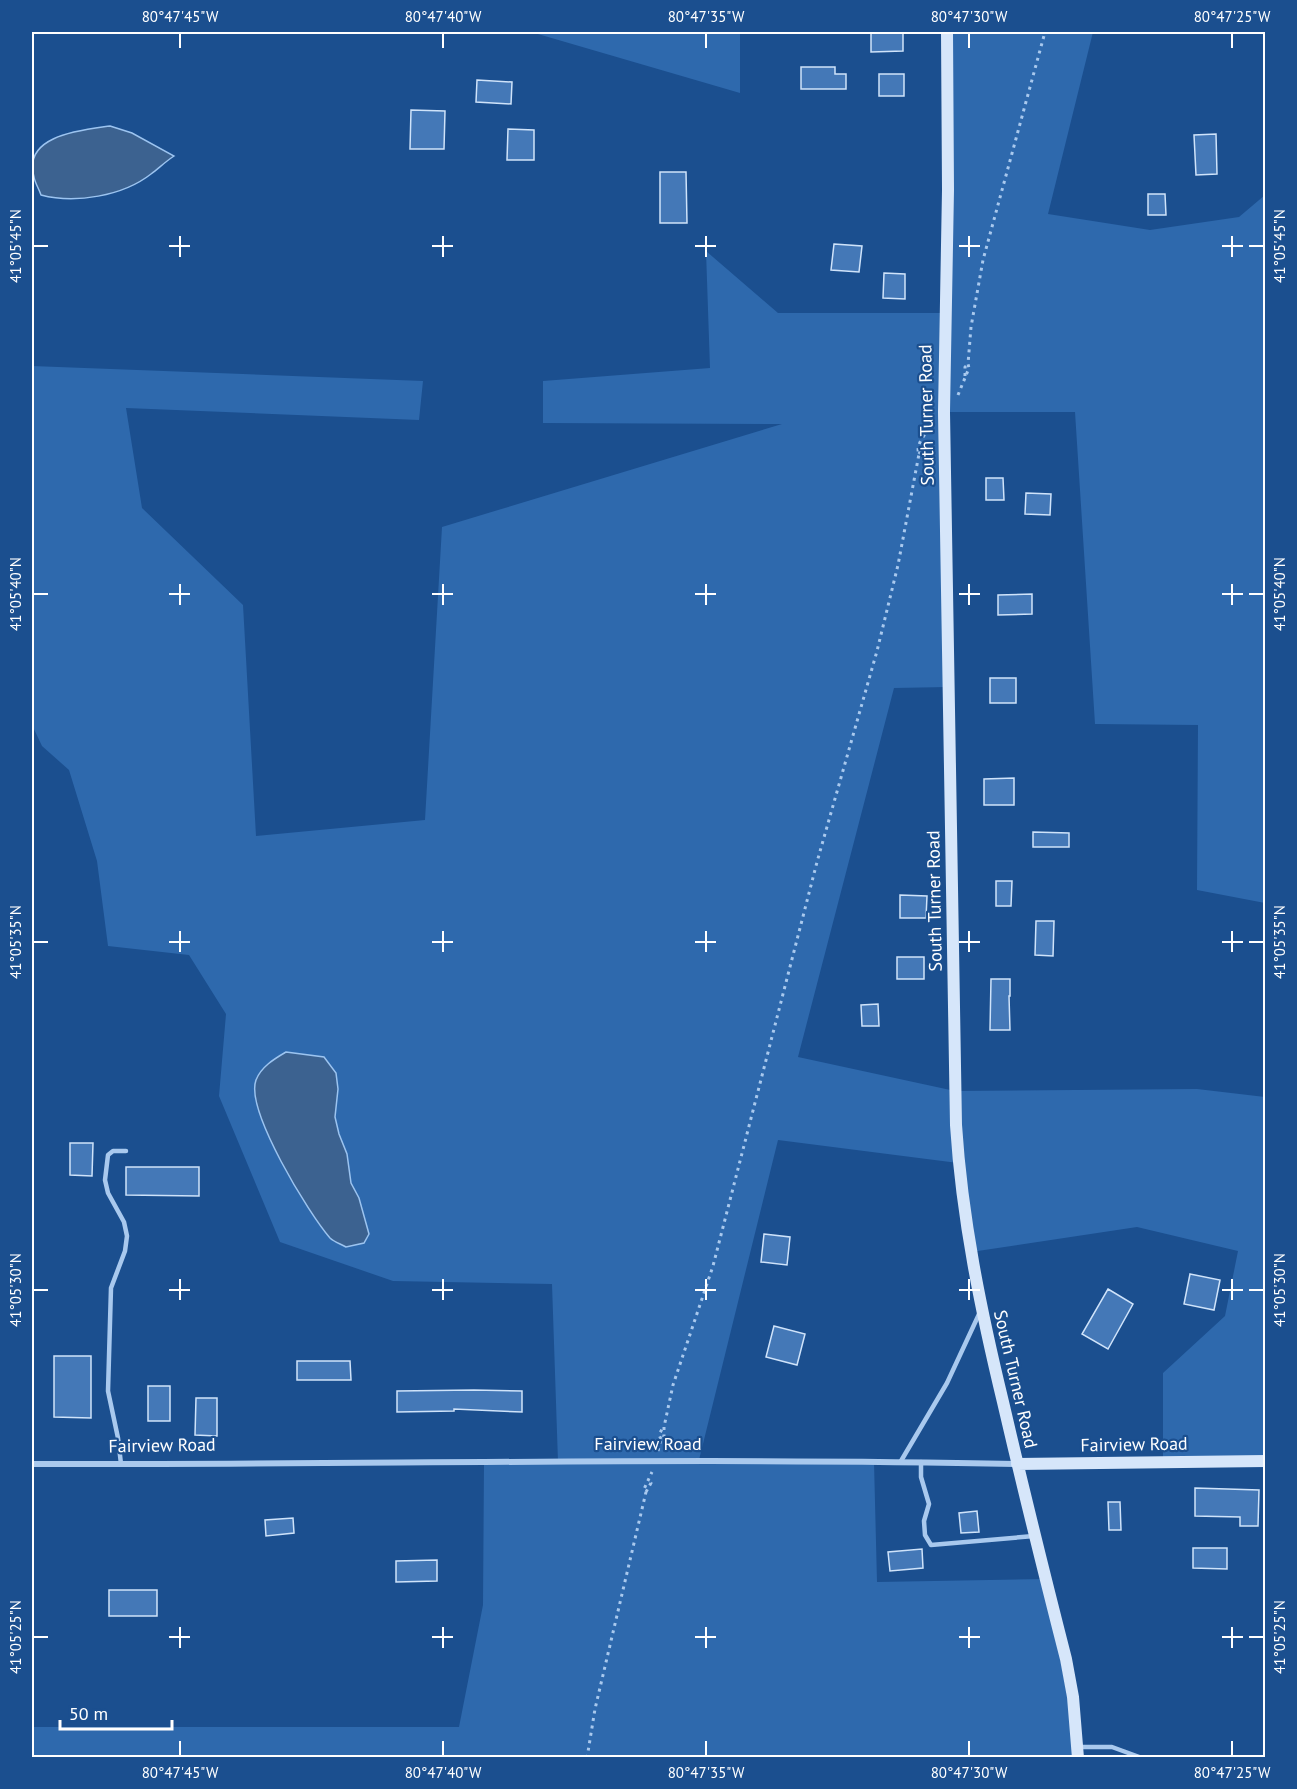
<svg xmlns="http://www.w3.org/2000/svg" width="1297" height="1789" viewBox="0 0 1297 1789" font-family="'PT Sans',sans-serif">
	<style>
		.green { fill: #2e69ad }
		.water { fill: #3c6290; stroke: #9cc4f0; stroke-width: 1.5 }
		.building { fill: #4478b7; stroke: #cfe3fa; stroke-width: 1.5 }
		.lines { fill: none; stroke-linecap: round; stroke-linejoin: round }
		.path { stroke: #a9c9ee; stroke-width: 3; stroke-dasharray: 3 4.5; stroke-linecap: butt }
		.lane { stroke: #a9c9ee; stroke-width: 4.5 }
		.street { stroke: #a9c9ee; stroke-width: 6 }
		.secondary { stroke: #d6e6fa; stroke-width: 12 }
		.ticks { fill: none; stroke: #fff; stroke-width: 2 }
		.labels { text-anchor: middle; dominant-baseline: central; stroke-width: 4.5; stroke-linejoin: round; paint-order: stroke }
		.street-label { font-size: 18px; fill: #fff; stroke: #1b4f8f }
		.neatline { fill: none; stroke: #fff; stroke-width: 2 }
		.ticks-label { font-size: 15px; text-anchor: middle; fill: #fff }
	</style>
	<rect width="100%" height="100%" fill="#1b4f8f"/>
	<path class="green" d="M531 32H740V93Z
		M947 32H1093L1048 214 1150 230 1239 217 1265 195V903L1197 890 1198 725 1095 724 1075 412H944L948 687 894 688 798 1057 955 1091 1197 1089 1265 1097V1461H1163V1373L1225 1316 1238 1251 1137 1227 971 1252 958 1163 778 1140 699 1460 874 1462 877 1582 1046 1579 1078 1757H32V1727H459L483 1605 484 1463 558 1462 552 1284 393 1281 280 1242 219 1096 226 1014 189 955 108 946 97 861 69 770 42 746 32 725V366L423 381 419 420 126 408 142 508 243 605 256 836 425 820 442 527 782 424 543 423V381L710 368 706 251 778 313H944Z"/>
	<path class="water" d="M110 126 132 133 174 156C165 162 159 168 151 174 123 196 75 204 41 195 39 189 35 183 34 177 22 135 82 130 110 126Z
		M286 1052 324 1057 336 1073 338 1089 335 1117 339 1134 347 1154 351 1183 359 1198 369 1234 364 1243 346 1247C341 1244 334 1242 330 1238 309 1214 245 1110 256 1080 261 1067 274 1059 286 1052Z"/>
	<path class="building" d="M871 32H903V51L871 52Z
		M801 67H835V74H846V89H801Z
		M879 74H904V96H879Z
		M477 80 512 82 511 104 476 102Z
		M411 110 445 111 444 149H410Z
		M508 129 534 130V160H507Z
		M1216 134 1217 174 1196 175 1194 135Z
		M660 172H686L687 223H660Z
		M1148 194H1165L1166 215H1148Z
		M834 244 862 246 859 272 831 270Z
		M884 273 905 274V299L883 298Z
		M986 478H1003L1004 500H986Z
		M1026 493 1051 494 1050 515 1025 514Z
		M1032 594V614L998 615V595Z
		M990 678H1016V703H990Z
		M1014 778V805H984V779Z
		M1033 832 1069 833V847H1033Z
		M996 881H1012L1011 906H996Z
		M900 895 927 896 926 918H900Z
		M1036 921H1054L1053 956 1035 955Z
		M897 957H924V979H897Z
		M991 979H1010V996H1009L1010 1030H990Z
		M878 1004 879 1026H862L861 1005Z
		M70 1143H93L92 1176 70 1175Z
		M126 1167H199V1196L126 1195Z
		M764 1234 790 1237 787 1265 761 1262Z
		M1190 1274 1220 1280 1214 1310 1184 1304Z
		M1108 1289 1133 1304 1108 1349 1082 1334Z
		M774 1326 805 1334 797 1365 766 1357Z
		M54 1356H91V1418L54 1417Z
		M297 1361H350L351 1380H297Z
		M148 1386H170V1421H148Z
		M474 1390 522 1391V1412L454 1409V1411L397 1412V1391Z
		M196 1398H217V1436L195 1435Z
		M1195 1488 1259 1490 1258 1526H1240V1517L1195 1516Z
		M1108 1502H1120L1121 1530H1109Z
		M977 1511 979 1532 961 1533 959 1513Z
		M293 1518 294 1533 266 1536 265 1520Z
		M1193 1548H1227V1569L1193 1568Z
		M922 1549 923 1568 890 1571 888 1552Z
		M437 1560V1581L396 1582V1561Z
		M109 1590H157V1616H109Z"/>
	<g class="lines">
		<path class="path" d="M965 376V367L968 364
			M958 395 969 368 968 364 971 327 983 260 1045 32
			M919 454 924 445 922 441
			M661 1439 659 1435 663 1427
			M658 1451 661 1439 664 1436V1427L673 1385 713 1266 817 862 877 651 898 565 919 454C915 445 925 435 930 427
			M646 1492 651 1483 649 1481
			M587 1758 595 1709 646 1492 644 1489 652 1472"/>
		<path class="lane" d="M901 1461 947 1383 980 1312
			M921 1462V1477L929 1504 924 1521 925 1535 931 1545 1034 1536
			M121 1464 118 1438 108 1391 111 1288 125 1251 127 1236 124 1222 108 1193 105 1180 108 1155 113 1151H126
			M1078 1747H1112L1142 1758"/>
		<path class="street" d="M32 1464C360 1465 688 1457 1016 1464"/>
		<path class="secondary" d="M947 32 948 190 944 412 956 1125C962 1219 981 1311 1003 1402 1023 1488 1044 1573 1066 1659L1073 1697 1078 1758
			M1017 1464 1266 1461"/>
	</g>
	<path class="ticks" d="M180 33V48M443 33V48M706 33V48M969 33V48M1232 33V48M180 236V257M443 236V257M706 236V257M969 236V257M1232 236V257M33 246H48M169 246H190M432 246H453M695 246H716M959 246H980M1222 246H1243M1249 246H1264M180 584V605M443 584V605M706 584V605M969 584V605M1232 584V605M33 594H48M169 594H190M432 594H453M695 594H716M959 594H980M1222 594H1243M1249 594H1264M180 931V952M443 931V952M706 931V952M969 931V952M1232 931V952M33 942H48M169 942H190M432 942H453M695 942H716M959 942H980M1222 942H1243M1249 942H1264M180 1279V1300M443 1279V1300M706 1279V1300M969 1279V1300M1232 1279V1300M33 1290H48M169 1290H190M432 1290H453M695 1290H716M959 1290H980M1222 1290H1243M1249 1290H1264M180 1627V1648M443 1627V1648M706 1627V1648M969 1627V1648M1232 1627V1648M33 1637H48M169 1637H190M432 1637H453M695 1637H716M959 1637H980M1222 1637H1243M1249 1637H1264M180 1741V1756M443 1741V1756M706 1741V1756M969 1741V1756M1232 1741V1756"/>
	<g class="labels">
		<g class="street-label">
			<text transform="translate(926 415) rotate(-91)">South Turner Road</text>
			<text transform="translate(934 901) rotate(-91)">South Turner Road</text>
			<text transform="translate(1016 1379) rotate(77)">South Turner Road</text>
			<text x="648" y="1443">Fairview Road</text>
			<text transform="translate(1134 1444) rotate(-1)">Fairview Road</text>
			<text transform="translate(162 1445) rotate(-1)">Fairview Road</text>
		</g>
	</g>
	<rect width="1297" height="1789" fill="none" stroke="#1b4f8f" stroke-width="66"/>
	<path d="M60 1720v9h112v-9" fill="none" stroke="#ffffff" stroke-width="3"/>
	<text x="69" y="1720" font-size="18" fill="#ffffff" stroke="#1b4f8f" stroke-width="4.5" paint-order="stroke">50 m</text>
	<rect x="33" y="33" width="1231" height="1723" class="neatline"/>
	<g class="ticks-label">
		<text x="180" y="22">80°47'45"W</text>
		<text x="443" y="22">80°47'40"W</text>
		<text x="706" y="22">80°47'35"W</text>
		<text x="969" y="22">80°47'30"W</text>
		<text x="1232" y="22">80°47'25"W</text>
		<text transform="translate(16 246) rotate(-90)" y="5">41°05'45"N</text>
		<text transform="translate(1280 246) rotate(-90)" y="5">41°05'45"N</text>
		<text transform="translate(16 594) rotate(-90)" y="5">41°05'40"N</text>
		<text transform="translate(1280 594) rotate(-90)" y="5">41°05'40"N</text>
		<text transform="translate(16 942) rotate(-90)" y="5">41°05'35"N</text>
		<text transform="translate(1280 942) rotate(-90)" y="5">41°05'35"N</text>
		<text transform="translate(16 1290) rotate(-90)" y="5">41°05'30"N</text>
		<text transform="translate(1280 1290) rotate(-90)" y="5">41°05'30"N</text>
		<text transform="translate(16 1637) rotate(-90)" y="5">41°05'25"N</text>
		<text transform="translate(1280 1637) rotate(-90)" y="5">41°05'25"N</text>
		<text x="180" y="1778">80°47'45"W</text>
		<text x="443" y="1778">80°47'40"W</text>
		<text x="706" y="1778">80°47'35"W</text>
		<text x="969" y="1778">80°47'30"W</text>
		<text x="1232" y="1778">80°47'25"W</text>
	</g>
</svg>
